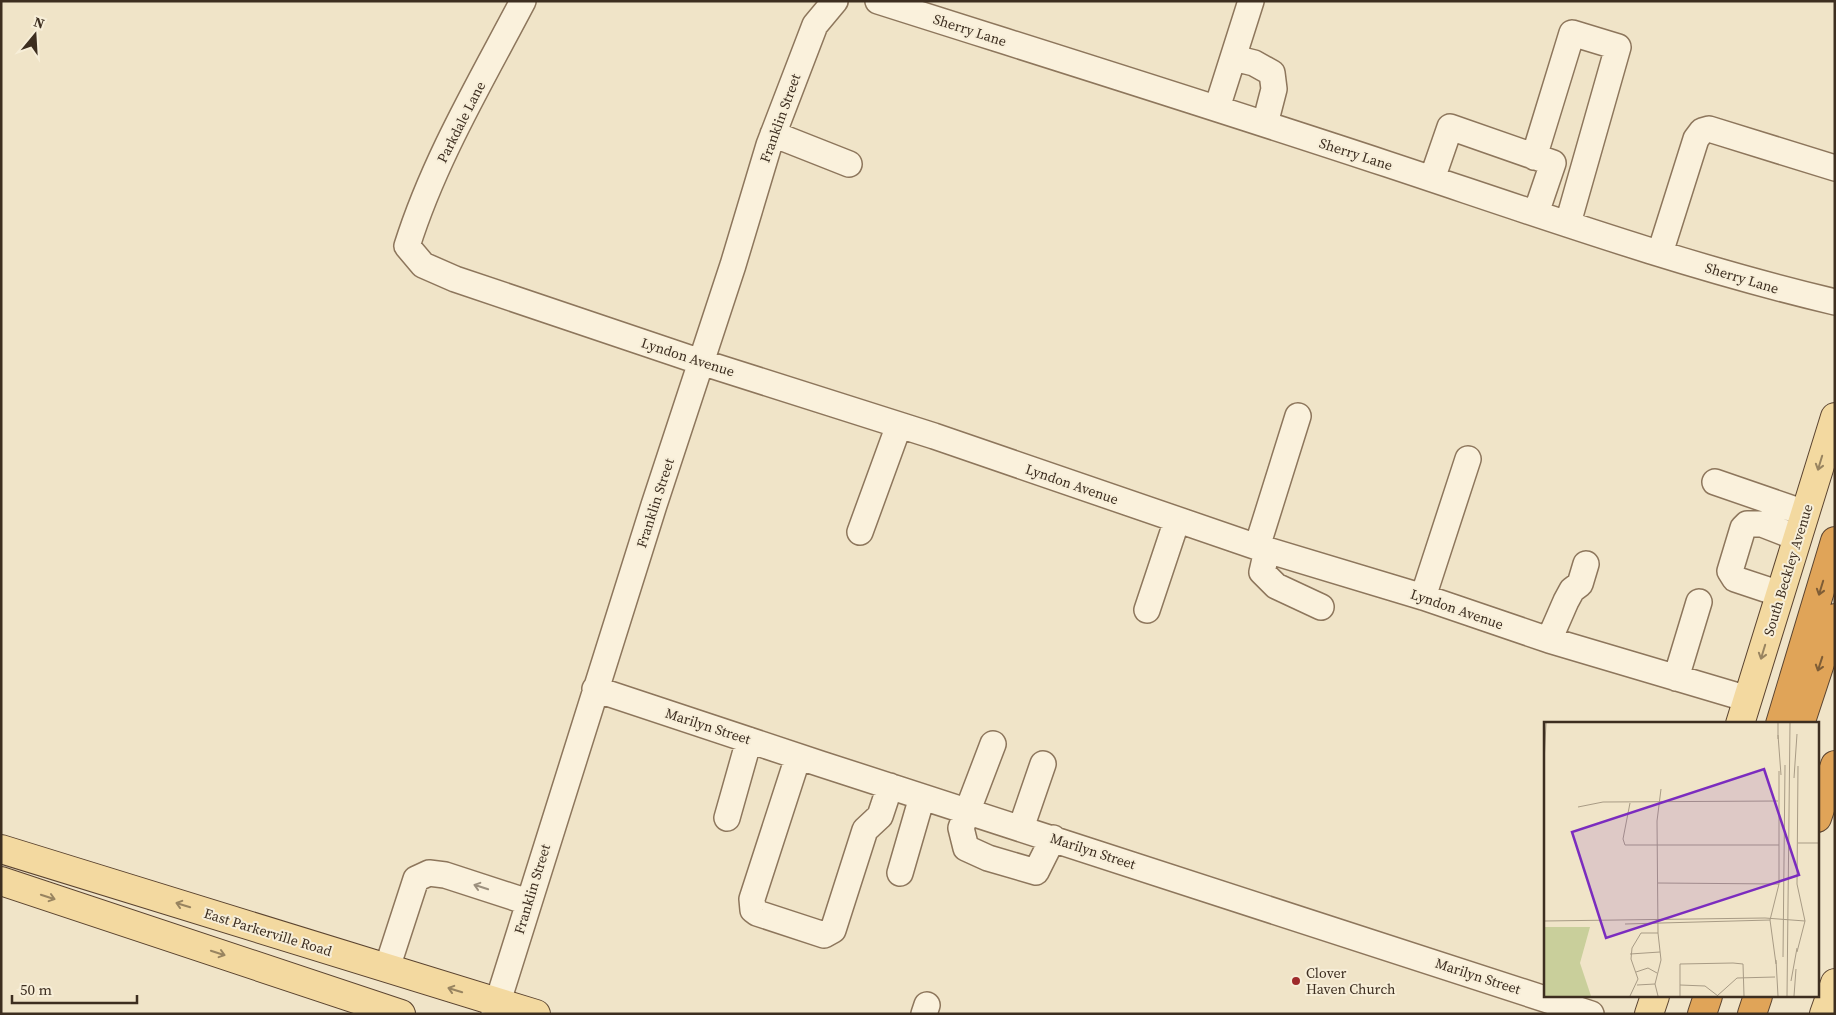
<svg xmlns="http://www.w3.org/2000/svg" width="1836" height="1015" viewBox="0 0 1836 1015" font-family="'Source Serif 4',serif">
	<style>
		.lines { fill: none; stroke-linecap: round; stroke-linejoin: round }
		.minor-casing { stroke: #8d765c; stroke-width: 28 }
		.major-casing { stroke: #5b4430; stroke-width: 30 }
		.highway-casing { stroke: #5b4430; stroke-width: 30 }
		.minor { stroke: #faf1dc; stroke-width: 25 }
		.major { stroke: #f3d9a0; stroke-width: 28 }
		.highway { stroke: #e0a458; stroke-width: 28 }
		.oneway { stroke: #988460 }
		.oneway2 { stroke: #7e5d36 }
		.oneway3 { stroke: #9c907e }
		.poi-dot { fill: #9e2a2b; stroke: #f7eed8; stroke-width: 2 }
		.labels { text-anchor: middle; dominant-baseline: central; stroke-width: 4; stroke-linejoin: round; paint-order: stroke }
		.street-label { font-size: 14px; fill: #3d2e20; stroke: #f7eed8 }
		.poi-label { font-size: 14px; fill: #3d2e20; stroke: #f7eed8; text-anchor: start }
		.inset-road { fill: none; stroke: #a89b85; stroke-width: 1 }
		.view { fill: #7b2cbf; fill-opacity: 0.15; stroke: #7b2cbf; stroke-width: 2.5 }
		.inset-edge { fill: none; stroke: #3d2e20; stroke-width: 2.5 }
	</style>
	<rect width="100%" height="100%" fill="#f0e4c8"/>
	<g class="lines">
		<g class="minor-casing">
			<path id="minor" d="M523 1C481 81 434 160 407 246L423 265 455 279 701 362 934 436 1257 547 1423 597 1549 640 1748 699
				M878 1C1048 55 1218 108 1387 164 1535 213 1683 266 1835 302
				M1234 58 1254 63 1272 73 1274 89 1265 124
				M1217 108 1251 1
				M773 134 849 164
				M1534 157 1572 33 1618 47 1568 223
				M1432 179 1450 127 1553 163 1536 213
				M1660 253 1696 139 1702 131 1709 129 1835 168
				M1715 482 1805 513
				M860 532 899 425
				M1257 547 1298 416
				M1267 550 1262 572 1276 586 1321 607
				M1780 594 1735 579 1730 571 1743 528 1747 524H1762L1798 538
				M1423 597 1468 459
				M1147 610 1177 520
				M1549 640 1566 601 1572 590 1580 584 1586 564
				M1676 678 1699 602
				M595 689 821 764 1591 1014
				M993 744 961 828 966 848 988 858 1036 872 1053 838
				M798 757 752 899 753 910 757 913 824 935 833 930 865 830 880 816 890 786
				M727 818 749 740
				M1021 828 1043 764
				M900 873 922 797
				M387 968 416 879 429 873 445 875 528 902
				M494 1014 654 505 733 265 769 145 815 25 835 1
				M924 1014 927 1005"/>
		</g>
		<g class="major-casing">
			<path id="major" d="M1740 724 1835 417
				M1 849 536 1014
				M1 881 401 1014
				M1649 1014 1655 996
				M1824 1014 1835 983"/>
		</g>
		<g class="highway-casing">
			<path id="highway" d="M1780 724 1835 541
				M1800 724 1835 618
				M1817 818 1835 765
				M1702 1014 1708 996
				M1752 1014 1758 996"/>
		</g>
		<use href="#minor" class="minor"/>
		<use href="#major" class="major"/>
		<use href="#highway" class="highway"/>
	</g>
	<defs><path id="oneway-shaft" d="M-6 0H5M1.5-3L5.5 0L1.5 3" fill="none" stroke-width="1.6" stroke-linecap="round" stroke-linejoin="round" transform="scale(1.25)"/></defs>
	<g class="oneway">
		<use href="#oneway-shaft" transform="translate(1820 463) rotate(107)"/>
		<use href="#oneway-shaft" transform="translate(1763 652) rotate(107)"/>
		<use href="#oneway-shaft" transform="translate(48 897) rotate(18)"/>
		<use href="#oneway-shaft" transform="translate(183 905) rotate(-163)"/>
		<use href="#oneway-shaft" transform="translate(218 953) rotate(18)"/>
		<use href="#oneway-shaft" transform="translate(455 990) rotate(-163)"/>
	</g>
	<g class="oneway2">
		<use href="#oneway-shaft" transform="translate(1821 588) rotate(107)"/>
		<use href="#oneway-shaft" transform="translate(1820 664) rotate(108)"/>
	</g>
	<use class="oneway3" href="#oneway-shaft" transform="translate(481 887) rotate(-162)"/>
	<circle class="poi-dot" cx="1296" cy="981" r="5"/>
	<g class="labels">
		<g class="street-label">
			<text transform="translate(970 30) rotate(18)">Sherry Lane</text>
			<text transform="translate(780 118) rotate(-70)">Franklin Street</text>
			<text transform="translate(461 122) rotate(-63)">Parkdale Lane</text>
			<text transform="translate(1356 154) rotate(18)">Sherry Lane</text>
			<text transform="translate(1742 278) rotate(17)">Sherry Lane</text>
			<text transform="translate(688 357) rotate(18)">Lyndon Avenue</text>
			<text transform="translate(1072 484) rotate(19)">Lyndon Avenue</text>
			<text transform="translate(655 503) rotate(-72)">Franklin Street</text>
			<text transform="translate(1788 570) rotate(-73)">South Beckley Avenue</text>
			<text transform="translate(1457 609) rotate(19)">Lyndon Avenue</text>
			<text transform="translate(708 726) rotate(18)">Marilyn Street</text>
			<text transform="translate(1093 851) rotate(18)">Marilyn Street</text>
			<text transform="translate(532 889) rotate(-73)">Franklin Street</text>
			<text transform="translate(268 932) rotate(17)">East Parkerville Road</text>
			<text transform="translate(1478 976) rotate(18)">Marilyn Street</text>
		</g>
		<g class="poi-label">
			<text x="1306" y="973">Clover<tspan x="1306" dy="16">Haven Church</tspan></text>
		</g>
	</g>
	<g transform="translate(1544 722)">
		<rect width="275" height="275" fill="#f0e4c8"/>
		<path d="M0 205H46L36 241 47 274H0Z" fill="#c9cf9b"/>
		<path class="inset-road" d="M234 13 237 53M234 17V1M0 41 2 1M250 56 253 12M86 81 79 117 81 123H235M34 85 59 80 234 79M254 121H275M114 161 235 162M0 199 221 196 261 199M81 202 226 198M114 211 113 99 117 67M253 230 261 199 253 162 254 44M86 232 116 230M239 235 241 43M232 238 234 274M232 242 226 198 235 162V49M92 250 104 246 113 251M247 259 253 226M93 263 111 262M136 263 161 264 174 274M86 274 94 257 87 237 88 226 97 211H114L117 238 111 262 114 274M136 274V242L189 241 199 242 200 274M173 274 193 256 231 255M243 274 246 1M250 274 252 247"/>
		<path class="view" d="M220 47 255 153 62 216 28 110Z"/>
		<rect width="275" height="275" class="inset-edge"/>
	</g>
	<rect width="1836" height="1015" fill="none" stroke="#3d2e20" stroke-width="5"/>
	<g transform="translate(35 35) rotate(18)" stroke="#f7eed8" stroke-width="4" paint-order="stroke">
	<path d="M0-4L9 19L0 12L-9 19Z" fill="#3d2e20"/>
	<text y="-8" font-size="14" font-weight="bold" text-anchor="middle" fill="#3d2e20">N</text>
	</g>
	<path d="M12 995v8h125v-8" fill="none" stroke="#3d2e20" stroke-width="2.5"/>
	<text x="20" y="995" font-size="15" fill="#3d2e20" stroke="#f7eed8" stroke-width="4" paint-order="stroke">50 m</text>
</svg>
